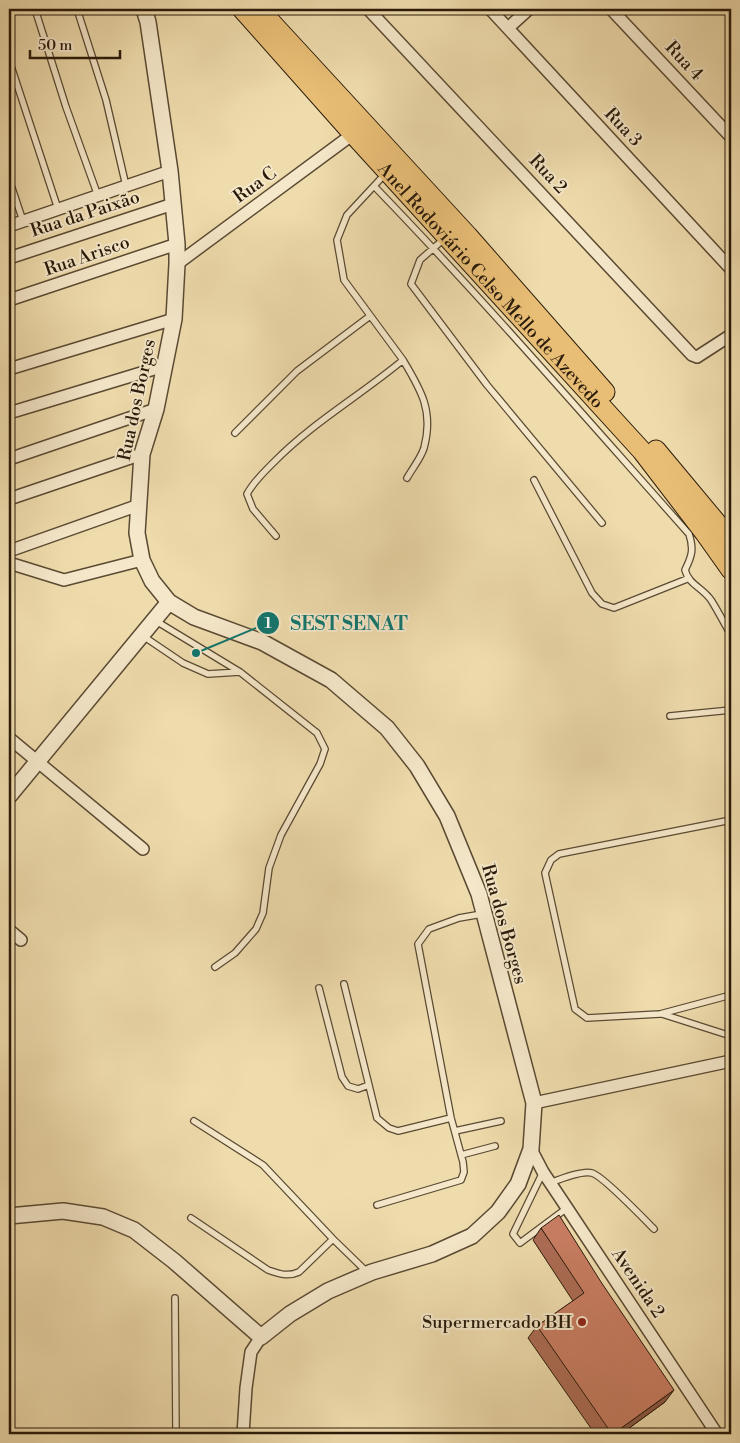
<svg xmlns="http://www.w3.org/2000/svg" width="740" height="1443" viewBox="0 0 740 1443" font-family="'Libre Bodoni',serif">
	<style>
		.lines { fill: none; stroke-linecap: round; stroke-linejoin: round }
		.service-casing { stroke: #5a4a33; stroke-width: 8 }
		.minor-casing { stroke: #5a4a33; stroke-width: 14 }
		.tertiary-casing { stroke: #5a4a33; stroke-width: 18 }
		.trunk-casing { stroke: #291a0a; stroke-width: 21 }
		.service { stroke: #f5e8ca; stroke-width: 5.5 }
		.minor { stroke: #f5e8ca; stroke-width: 11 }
		.tertiary { stroke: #f5e8ca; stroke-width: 15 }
		.trunk { stroke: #e8be76; stroke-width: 19 }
		.wall { fill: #ac6c54; stroke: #291a0a }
		.shaded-wall { fill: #8c5845; stroke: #291a0a }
		.building { fill: #c87d62; stroke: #291a0a }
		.poi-dot { fill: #8f2418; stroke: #f5e8ca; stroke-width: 2 }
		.labels { text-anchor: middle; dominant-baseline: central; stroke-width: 4; stroke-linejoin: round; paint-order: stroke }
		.street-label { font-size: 18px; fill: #291a0a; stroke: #f5e8ca }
		.poi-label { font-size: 18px; fill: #291a0a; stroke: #f5e8ca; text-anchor: end }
		.leader { fill: none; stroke: #0f766e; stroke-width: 2 }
		.callout-dot { fill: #0f766e; stroke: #f5e8ca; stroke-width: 2 }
		.mark-label { font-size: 15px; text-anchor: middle; font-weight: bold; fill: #fff }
		.callout-label { font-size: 19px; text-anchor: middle; font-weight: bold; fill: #0f766e; stroke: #f5e8ca; stroke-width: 4; stroke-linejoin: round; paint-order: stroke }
	</style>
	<rect width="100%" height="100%" fill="#efdcad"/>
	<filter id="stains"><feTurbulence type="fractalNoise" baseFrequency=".004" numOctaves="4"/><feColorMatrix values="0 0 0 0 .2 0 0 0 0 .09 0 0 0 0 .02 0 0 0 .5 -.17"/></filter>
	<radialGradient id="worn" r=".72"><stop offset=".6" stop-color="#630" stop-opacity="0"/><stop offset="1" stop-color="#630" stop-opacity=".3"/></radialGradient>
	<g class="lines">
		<g class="service-casing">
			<path id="service" d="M35 9 66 107 98 196
				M77 9 106 100 126 186
				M9 60 58 209
				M9 179 23 221
				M374 186C483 299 585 417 689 534 694 549 692 556 685 570 689 585 702 587 711 600 718 611 724 623 731 635
				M445 238 420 260 411 284 487 385 602 523
				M403 360C421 390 434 411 424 448 421 458 412 469 407 478
				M235 433 297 371 370 316
				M534 480 592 593 602 604 614 608 687 579
				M276 536 253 509 247 494C254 481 264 472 274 462 312 423 361 395 403 360L344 280 337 240 347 215 386 173
				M156 621 240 672 317 733 325 749 320 764 281 835 269 868 263 913 256 929 235 953 215 967
				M143 636 183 663 208 674 240 672
				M670 716 731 710
				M731 820 559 854 551 860 545 873 575 1009 587 1018 660 1014 731 995
				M344 984 377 1118 389 1128 398 1131 451 1118
				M319 988 342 1077 348 1086 358 1089 369 1085
				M662 1014 731 1036
				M194 1121 263 1165 333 1239 367 1272
				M455 1131 501 1121
				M461 1155 495 1146
				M543 1172 513 1234 520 1243 567 1208
				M550 1183C560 1179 582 1170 592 1173 603 1176 644 1219 654 1229
				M377 1205 461 1180 464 1172 463 1162 451 1118 418 944 429 929 459 918 482 914
				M191 1218 268 1270C279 1274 288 1277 299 1272L333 1239
				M175 1298 176 1434
				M351 1434 359 1433"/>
		</g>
		<g class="minor-casing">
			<path id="minor" d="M368 9 692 355 697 357 731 335
				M490 9 731 269
				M611 9 731 137
				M508 28 529 9
				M9 226 170 171
				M9 258 173 204
				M177 264 353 134
				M9 300 177 244
				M9 369 174 319
				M9 413 164 366
				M9 459 156 409
				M9 499 142 454
				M9 551 139 505
				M9 563 64 580 142 560
				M9 738 143 849
				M9 930 21 940
				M534 1103 731 1061
				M531 1149 543 1172 567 1208 717 1434
				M243 1434 246 1388 251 1352 261 1337"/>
		</g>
		<g class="tertiary-casing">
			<path id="tertiary" d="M9 796 169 602
				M9 1216 63 1211 103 1217 134 1230 174 1261 261 1337 290 1314 328 1291 372 1272 432 1254 472 1236 498 1212 518 1184 531 1149 534 1103 479 894 447 816 417 766 387 728 331 680 262 642 194 617 169 602 152 581 142 560 137 533 142 454 156 409 174 319 177 264V244L170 171 148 22 144 9"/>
		</g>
		<g class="trunk-casing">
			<g id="trunk">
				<path id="s1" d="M242 9 353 134 642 451 704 532 731 570"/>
				<path d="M259 9 468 236 605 392"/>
				<path d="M656 450 731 540"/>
			</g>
		</g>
		<use href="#service" class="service"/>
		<use href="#minor" class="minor"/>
		<use href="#tertiary" class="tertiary"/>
		<use href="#trunk" class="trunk"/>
	</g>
	<path class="wall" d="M541 1228 665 1402 621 1434H595L528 1338 537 1326 573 1301 533 1240Z"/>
	<path class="shaded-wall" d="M674 1390 665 1402 621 1434H613Z"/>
	<path class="building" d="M559 1215 601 1282 674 1390 613 1434H612L537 1326 584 1293 541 1228Z"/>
	<circle class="poi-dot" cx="582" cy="1322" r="5"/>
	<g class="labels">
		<g class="street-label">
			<text transform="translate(684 61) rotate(47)">Rua 4</text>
			<text transform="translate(623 127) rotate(47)">Rua 3</text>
			<text transform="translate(548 174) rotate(47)">Rua 2</text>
			<text transform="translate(255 185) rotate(-36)">Rua C</text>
			<text transform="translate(85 214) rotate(-18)">Rua da Paixão</text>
			<text transform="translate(87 256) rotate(-19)">Rua Arisco</text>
			<text stroke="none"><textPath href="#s1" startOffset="372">Anel Rodoviário Celso Mello de Azevedo</textPath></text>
			<text transform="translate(137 400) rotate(-78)">Rua dos Borges</text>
			<text transform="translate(504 924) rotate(74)">Rua dos Borges</text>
			<text transform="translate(638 1283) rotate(56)">Avenida 2</text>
		</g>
		<g class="poi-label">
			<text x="572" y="1322">Supermercado BH</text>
		</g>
	</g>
	<path class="leader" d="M196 653L268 623"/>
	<g class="callout-dot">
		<circle cx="196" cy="653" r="5"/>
		<circle cx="268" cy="623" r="12"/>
	</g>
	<g class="mark-label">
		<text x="268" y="628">1</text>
	</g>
	<g class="callout-label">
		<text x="349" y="630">SEST SENAT</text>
	</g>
	<rect width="740" height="1443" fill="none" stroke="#efdcad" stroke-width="30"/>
	<rect x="10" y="10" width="720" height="1423" fill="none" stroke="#291a0a" stroke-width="2.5"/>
	<rect x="15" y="15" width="710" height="1413" fill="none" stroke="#291a0a"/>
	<path d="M30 50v8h90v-8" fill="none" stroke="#291a0a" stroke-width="2.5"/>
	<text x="38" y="50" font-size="15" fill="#291a0a" stroke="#f5e8ca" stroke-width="4" paint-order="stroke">50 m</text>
	<rect width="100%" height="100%" filter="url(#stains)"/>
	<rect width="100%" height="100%" fill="url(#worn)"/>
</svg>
